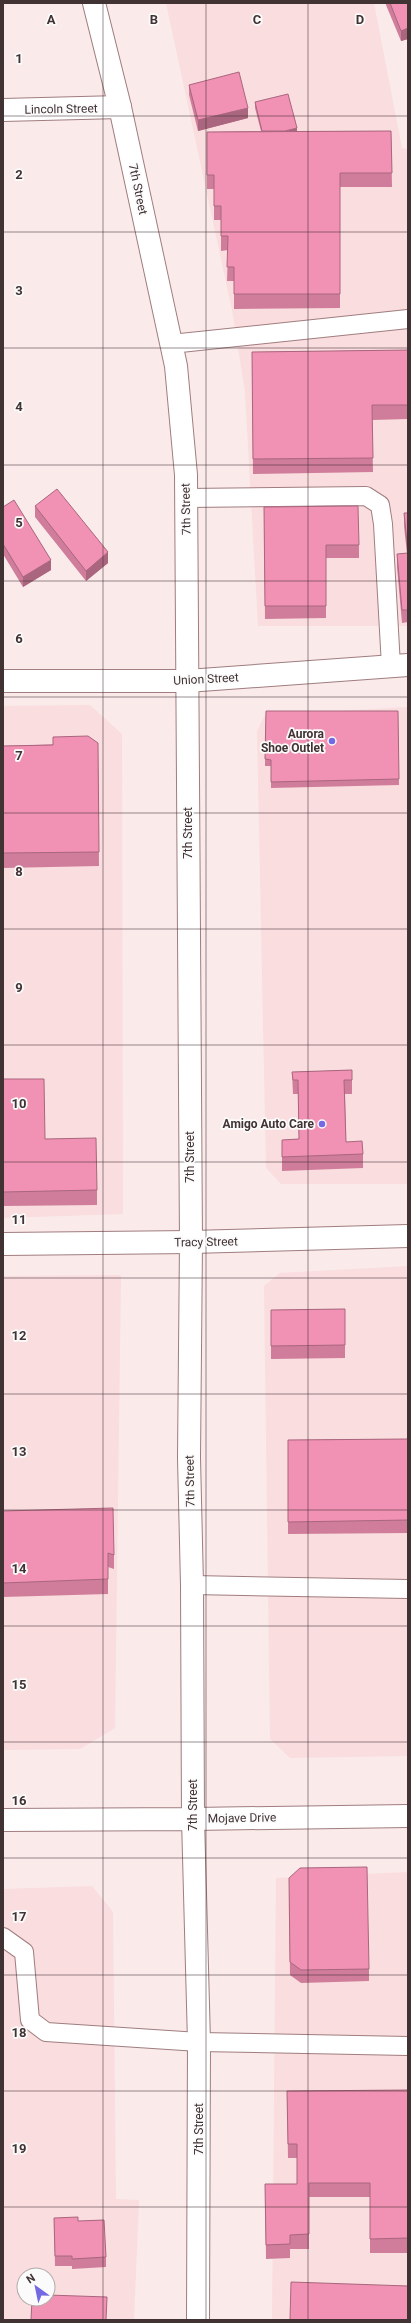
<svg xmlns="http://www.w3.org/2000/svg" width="411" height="2323" viewBox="0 0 411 2323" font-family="Roboto,sans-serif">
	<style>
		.built { fill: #faddde; fill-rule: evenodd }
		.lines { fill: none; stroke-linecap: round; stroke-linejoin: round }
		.service-casing { stroke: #a07d7f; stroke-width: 20 }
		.minor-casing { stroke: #a07d7f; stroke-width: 24 }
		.tertiary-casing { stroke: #a07d7f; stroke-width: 24 }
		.secondary-casing { stroke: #a07d7f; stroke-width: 24 }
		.service { stroke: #fff; stroke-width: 18 }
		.minor { stroke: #fff; stroke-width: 22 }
		.tertiary { stroke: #fff; stroke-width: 22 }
		.secondary { stroke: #fff; stroke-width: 22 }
		.wall { fill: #cf7d9b }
		.shaded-wall { fill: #a9667e }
		.building { fill: #f191b4; stroke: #a9667e }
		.grid { fill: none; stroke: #413233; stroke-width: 1; stroke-opacity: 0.55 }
		.poi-dot { fill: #7269e3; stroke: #fbfbfb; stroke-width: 1.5 }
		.labels { text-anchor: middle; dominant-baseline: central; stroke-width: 3.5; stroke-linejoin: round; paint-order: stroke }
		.street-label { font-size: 12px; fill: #413233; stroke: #fbfbfb }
		.poi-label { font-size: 12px; font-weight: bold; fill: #413233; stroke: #fbfbfb; text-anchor: end }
		.grid-label { font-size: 13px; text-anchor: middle; font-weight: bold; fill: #413233; stroke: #fbfbfb; stroke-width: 3.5; stroke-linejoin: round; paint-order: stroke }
	</style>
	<rect width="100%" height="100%" fill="#faeaea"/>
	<path class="built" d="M166 3H374L402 148 408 149V626H258L245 392 233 315Z
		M90 705 122 734 123 1214 3 1218V706Z
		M408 707V1184H281L266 1168 257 731 265 715Z
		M408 1266V1756L290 1758 270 1739 264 1286 280 1273Z
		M121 1275 115 1728 80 1749 3 1750V1276Z
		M408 1872V2320H272L276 1878Z
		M92 1886 113 1912 116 2199 139 2200 134 2320H3V1889ZM24 2275H48V2299H24Z"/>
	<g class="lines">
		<g class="service-casing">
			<path id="service" d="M171 344 408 319
				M186 498 366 496 380 505 383 524 391 666
				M192 1585 408 1589
				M3 1937 24 1952 30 2020 46 2032 199 2042 408 2046"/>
		</g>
		<g class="minor-casing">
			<path id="minor" d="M3 110 120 107
				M3 681H187L408 665
				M3 1244 191 1242 408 1236"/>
		</g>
		<g class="tertiary-casing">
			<path id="tertiary" d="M193 1819 408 1816"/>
		</g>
		<g class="secondary-casing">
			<path id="secondary" d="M94 3 120 107 176 366 186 475 191 1242 189 1458 192 1585 193 1819 199 2042 198 2320
				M3 1820 193 1819"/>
		</g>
		<use href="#service" class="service"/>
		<use href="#minor" class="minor"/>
		<use href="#tertiary" class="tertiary"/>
		<use href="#secondary" class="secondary"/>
	</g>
	<path class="wall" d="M386 3H408V39L401 41 386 5Z
		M189 85 248 118 198 131 189 95Z
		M255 102 297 131H391L392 187H340V308L234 309V281H227L228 250 221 251V220H214V189H207V132L261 131 255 108Z
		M408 350V419L372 420 373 472 253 474 252 352Z
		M35 506 108 563 86 581 35 517Z
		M3 507 51 570 23 587 3 554Z
		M264 507 359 545V558H326V618L265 619Z
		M404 513H408V622L402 623 397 567V554H407L404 526Z
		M266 711H398L399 785 271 788V766H265Z
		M98 743 99 866 3 868V746Z
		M352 1070V1094H345L346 1142 363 1154V1168L282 1171V1140L299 1139 298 1094H293L292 1072Z
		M3 1079 45 1139 97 1190V1205L3 1206Z
		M345 1309V1358L271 1359V1310Z
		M408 1439V1533L288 1534V1440Z
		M3 1511 114 1555V1569L108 1567V1594L3 1597Z
		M289 1891 369 1969V1981L301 1983 290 1975Z
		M408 2090V2253H370V2197H309V2249H290V2258L266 2259 265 2184H297V2158H288L287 2091Z
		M54 2218 78 2221 106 2257V2267L72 2269V2266H55Z"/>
	<path class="shaded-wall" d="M408 28V39L401 41V31Z
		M248 108V118L198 131V120Z
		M297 128V134L264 137Z
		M108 552V563L86 581V571Z
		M51 560V570L23 587V577Z"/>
	<path class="building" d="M390 3H408V28L401 31Z
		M239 72 248 108 198 120 189 85Z
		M288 94 297 128 285 131H262L255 102Z
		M391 131 392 173H340V294H234V267H227L228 236H221V206H214V175H207V132Z
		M408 350V405H372L373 458 253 459 252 352Z
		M57 489 108 552 86 571 35 506Z
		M14 500 51 560 23 577 3 544V507Z
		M358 506 359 545H326V606H265L264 507Z
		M404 513H408V610H402L397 554 408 553Z
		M266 711H398L399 779 271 782V760L265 759Z
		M88 736 98 743 99 852 3 853V746L53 745V737Z
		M352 1070V1080H344L346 1142 362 1141 363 1154 282 1157V1140L299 1139 298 1080H293L292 1072Z
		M3 1079H44L45 1139 96 1138 97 1190 3 1192Z
		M345 1309V1345L271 1346V1310Z
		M408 1439V1520L288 1522V1440Z
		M113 1508 114 1555 108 1553V1579L3 1583V1511Z
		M367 1867 369 1969 301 1970 290 1962 289 1878 300 1868Z
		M408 2090V2238L370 2239V2183H309V2234L290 2235V2244L266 2245 265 2184H297V2144H288L287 2091Z
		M78 2217V2221L104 2220 106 2257 72 2259V2256H55L54 2218Z
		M291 2282 408 2286V2320H290Z
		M48 2295 107 2297 106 2320H31L32 2299H48Z"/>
	<path class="grid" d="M103 3V2320M206 3V2320M308 3V2320M3 116H408M3 232H408M3 348H408M3 465H408M3 581H408M3 697H408M3 813H408M3 929H408M3 1045H408M3 1162H408M3 1278H408M3 1394H408M3 1510H408M3 1626H408M3 1742H408M3 1858H408M3 1975H408M3 2091H408M3 2207H408"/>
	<g class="poi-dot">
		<circle cx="332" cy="741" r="4"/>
		<circle cx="322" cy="1124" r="4"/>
	</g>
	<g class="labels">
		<g class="street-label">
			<text transform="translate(61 109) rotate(-1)">Lincoln Street</text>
			<text transform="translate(138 189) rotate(78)">7th Street</text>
			<text transform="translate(186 509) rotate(-91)">7th Street</text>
			<text transform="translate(206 679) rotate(-3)">Union Street</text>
			<text transform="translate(188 833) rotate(-90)">7th Street</text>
			<text transform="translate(190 1157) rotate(-90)">7th Street</text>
			<text transform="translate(206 1242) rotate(-1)">Tracy Street</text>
			<text transform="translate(190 1481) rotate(-91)">7th Street</text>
			<text transform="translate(193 1805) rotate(-90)">7th Street</text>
			<text transform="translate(242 1818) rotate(-1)">Mojave Drive</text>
			<text transform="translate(199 2129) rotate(-90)">7th Street</text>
		</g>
		<g class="poi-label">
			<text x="324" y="734">Aurora<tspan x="324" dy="14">Shoe Outlet</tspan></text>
			<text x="314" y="1124">Amigo Auto Care</text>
		</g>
	</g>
	<g class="grid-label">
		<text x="51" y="24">A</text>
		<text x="154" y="24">B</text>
		<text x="257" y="24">C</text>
		<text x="360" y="24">D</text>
		<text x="19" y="63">1</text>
		<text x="19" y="179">2</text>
		<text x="19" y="295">3</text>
		<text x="19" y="411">4</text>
		<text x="19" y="527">5</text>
		<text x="19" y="643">6</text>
		<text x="19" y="760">7</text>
		<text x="19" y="876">8</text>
		<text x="19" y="992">9</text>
		<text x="19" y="1108">10</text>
		<text x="19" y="1224">11</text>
		<text x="19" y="1340">12</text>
		<text x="19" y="1456">13</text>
		<text x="19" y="1573">14</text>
		<text x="19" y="1689">15</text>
		<text x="19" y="1805">16</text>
		<text x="19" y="1921">17</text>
		<text x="19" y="2037">18</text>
		<text x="19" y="2153">19</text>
	</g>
	<rect width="411" height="2323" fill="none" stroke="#413233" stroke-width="8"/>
	<g transform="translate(36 2287) rotate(327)"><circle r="19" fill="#fbfbfb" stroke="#b1abab"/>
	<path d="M0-3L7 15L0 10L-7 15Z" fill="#7269e3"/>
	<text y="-6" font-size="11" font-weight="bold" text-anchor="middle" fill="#413233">N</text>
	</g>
</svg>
